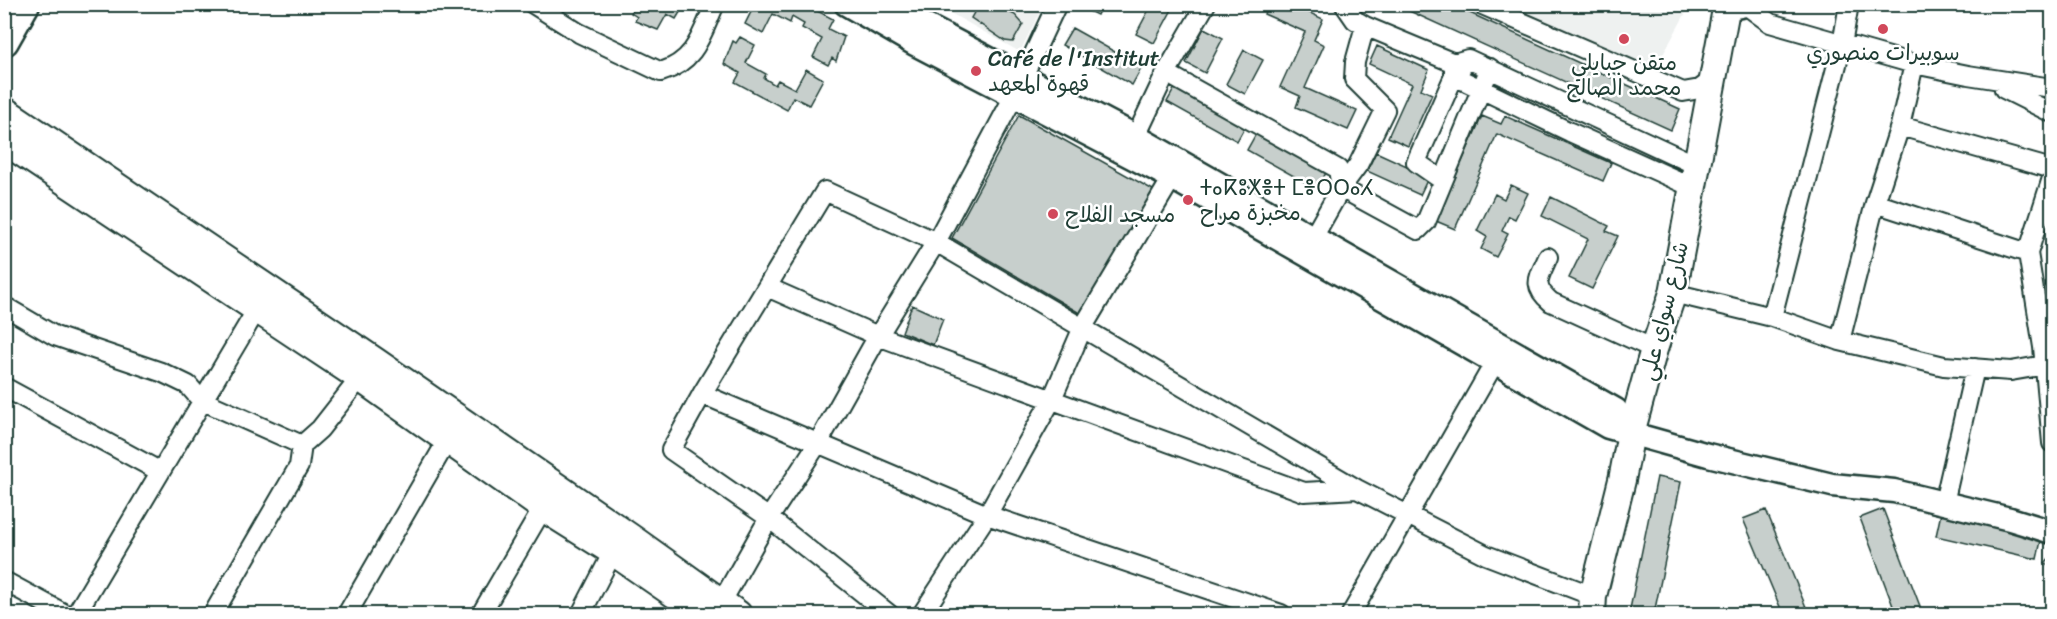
<svg xmlns="http://www.w3.org/2000/svg" width="2057" height="619" viewBox="0 0 2057 619" font-family="Sriracha,'Playpen Sans Arabic','Noto Sans Tifinagh',sans-serif">
	<style>
		.built { fill: #eef1f0 }
		.building { fill: #c7cfcc; stroke: #1f3d34; stroke-width: 1.5 }
		.lines { fill: none; stroke-linecap: round; stroke-linejoin: round }
		.minor-casing { stroke: #1f3d34; stroke-width: 22 }
		.tertiary-casing { stroke: #1f3d34; stroke-width: 27 }
		.secondary-casing { stroke: #1f3d34; stroke-width: 30 }
		.primary-casing { stroke: #1f3d34; stroke-width: 33 }
		.minor { stroke: #fff; stroke-width: 18 }
		.tertiary { stroke: #fff; stroke-width: 22 }
		.secondary { stroke: #fff; stroke-width: 26 }
		.primary { stroke: #fff; stroke-width: 28 }
		.poi-dot { fill: #d1495b; stroke: #fff; stroke-width: 2 }
		.labels { text-anchor: middle; dominant-baseline: central; stroke-width: 5; stroke-linejoin: round; paint-order: stroke }
		.poi-label { font-size: 22px; fill: #1f3d34; stroke: #fff; text-anchor: start }
		.street-label { font-size: 22px; fill: #1f3d34; stroke: #fff }
	</style>
	<rect width="100%" height="100%" fill="#fff"/>
	<filter id="ink" filterUnits="userSpaceOnUse"><feTurbulence type="fractalNoise" baseFrequency=".0167" numOctaves="2"/><feDisplacementMap in="SourceGraphic" scale="12" xChannelSelector="R" yChannelSelector="G"/><feConvolveMatrix kernelMatrix="1 2 1 2 8 2 1 2 1" color-interpolation-filters="sRGB"/></filter>
	<g filter="url(#ink)">
		<path class="built" d="M936 5H1043L1020 52Z
			M1502 5H1690L1653 73Z"/>
		<path class="building" d="M636 4H651L658 8 660 4H685L676 19 667 14 658 30 635 21 637 17 631 13Z
			M755 4H804L833 19 828 29 844 37 836 61 832 58 828 65 813 57 822 39 802 28 804 24 792 17 790 23 773 14 763 34 745 24Z
			M979 4H993L1015 15 1023 24 1013 42 1005 41 971 18Z
			M1079 4H1102L1097 15 1078 6Z
			M1152 4H1175L1154 43 1136 34Z
			M1268 4H1291L1323 19 1314 40 1324 45 1305 88 1357 111 1348 130 1296 107 1300 96 1280 87 1305 32 1264 14Z
			M1394 4H1450L1680 109 1671 130Z
			M1072 28 1142 67 1132 85 1062 45Z
			M1204 28 1223 38 1205 73 1186 63Z
			M740 37 755 45 746 63 766 74 764 78 775 85 778 80 795 89 806 69 823 79 809 105 793 97 787 110 735 82 740 73 724 64 733 41 736 43Z
			M1377 46 1429 70 1421 89 1432 94 1408 146 1388 137 1412 84 1369 64Z
			M1244 50 1263 60 1245 94 1226 84Z
			M1177 84 1247 123 1237 141 1167 102Z
			M1019 115 1155 191 1083 315 952 238Z
			M1482 116 1501 124 1505 116 1611 163 1603 181 1497 134 1455 229 1436 221Z
			M1257 132 1327 171 1317 189 1247 150Z
			M1376 152 1429 176 1420 195 1367 171Z
			M1511 185 1528 193 1515 219 1509 216 1502 231 1508 234 1496 257 1481 249 1487 237 1477 231 1495 194 1504 199Z
			M1551 197 1609 226 1606 231 1618 236 1592 289 1569 278 1588 239 1542 216Z
			M912 305 943 319 933 345 902 332Z
			M1657 477 1681 482 1654 614H1629Z
			M1883 509 1923 614H1896L1860 518Z
			M1766 510 1806 607 1788 614H1783L1743 519Z
			M1941 513 2042 536 2037 559 1936 536Z
			M2052 555V570L2045 563Z"/>
		<g class="lines">
			<g class="minor-casing">
				<path id="minor" d="M533 4 579 33 661 72C696 61 701 35 715 4
					M1344 4 1355 20 1365 26 1454 63 1468 59 1696 165
					M1480 4 1683 92 1700 89 1711 81
					M1747 6 1770 23 1914 64
					M1454 63V76L1570 132 1692 187
					M1166 73 1338 169 1341 188 1418 230 1426 222 1490 68
					M2004 89 2052 113
					M1900 126 2052 169
					M1130 149 1166 73 1206 4
					M2052 178 2028 253 2043 347 2052 443
					M1442 180 1416 162 1454 76 1462 67
					M1875 203 2028 253
					M1307 248 1341 188 1358 165 1385 110 1354 79 1355 62 1365 26
					M1548 257C1539 278 1531 285 1551 302L1654 349
					M767 287 878 336 1304 492 1357 489
					M1673 293 1772 317 1840 341 1944 366 2011 371 2045 365
					M4 306 55 336 161 372 188 385 201 400 302 445
					M1772 317 1842 45 1849 4
					M1840 341 1875 203 1900 126 1914 64 1968 75 2052 88
					M4 387 159 471
					M702 394 987 515 1281 614
					M1944 503 1975 368
					M4 581 65 614
					M721 603 769 518 818 443 878 336 936 242 1014 96 1057 4
					M76 614 263 299
					M213 614 299 466 302 445 320 429 360 378
					M347 614 447 441 455 433
					M481 614 543 508
					M581 614 613 552
					M889 614 769 518 671 450 702 394 825 191 936 242 1357 489 1486 555 1593 596
					M922 614 987 515 1052 399 1083 327 1172 178
					M1351 614 1495 362"/>
			</g>
			<g class="tertiary-casing">
				<path id="tertiary" d="M846 4 915 44 1172 178 1608 427 1708 455 1832 485 1894 491 2010 519 2052 532
					M885 4 1137 137 1616 410 1631 433
					M1726 9 1750 4"/>
			</g>
			<g class="secondary-casing">
				<path id="secondary" d="M4 110 375 361 633 539 738 614
					M4 141 360 378 543 508 613 552 703 614
					M1592 614 1593 596 1622 480 1631 433 1654 349 1673 293 1727 4"/>
			</g>
			<g class="primary-casing">
				<path id="primary" d="M4 41 25 4"/>
			</g>
			<use href="#minor" class="minor"/>
			<use href="#tertiary" class="tertiary"/>
			<use href="#secondary" class="secondary"/>
			<use href="#primary" class="primary"/>
		</g>
	</g>
	<g class="poi-dot">
		<circle cx="1883" cy="29" r="6"/>
		<circle cx="1624" cy="39" r="6"/>
		<circle cx="976" cy="71" r="6"/>
		<circle cx="1188" cy="200" r="6"/>
		<circle cx="1053" cy="214" r="6"/>
	</g>
	<g class="labels">
		<g class="poi-label">
			<text x="1883" y="52" text-anchor="middle">سوبيرات منصوري</text>
			<text x="988" y="58">Café de l'Institut<tspan x="988" dy="25">قهوة المعهد</tspan></text>
			<text x="1624" y="62" text-anchor="middle">متقن جبايلي<tspan x="1624" dy="25">محمد الصالح</tspan></text>
			<text x="1200" y="187">ⵜⴰⴽⵓⵅⴻⵜ ⵎⴻⵔⵔⴰⵃ<tspan x="1200" dy="25">مخبزة مراح</tspan></text>
			<text x="1065" y="214">مسجد الفلاح</text>
		</g>
		<g class="street-label">
			<text transform="translate(1664 311) rotate(-76)">شارع سواي علي</text>
		</g>
	</g>
	<rect width="2057" height="619" fill="none" stroke="#fff" stroke-width="24"/>
	<rect x="12" y="12" width="2033" height="595" fill="none" stroke="#1f3d34" stroke-width="2" filter="url(#ink)"/>
</svg>
